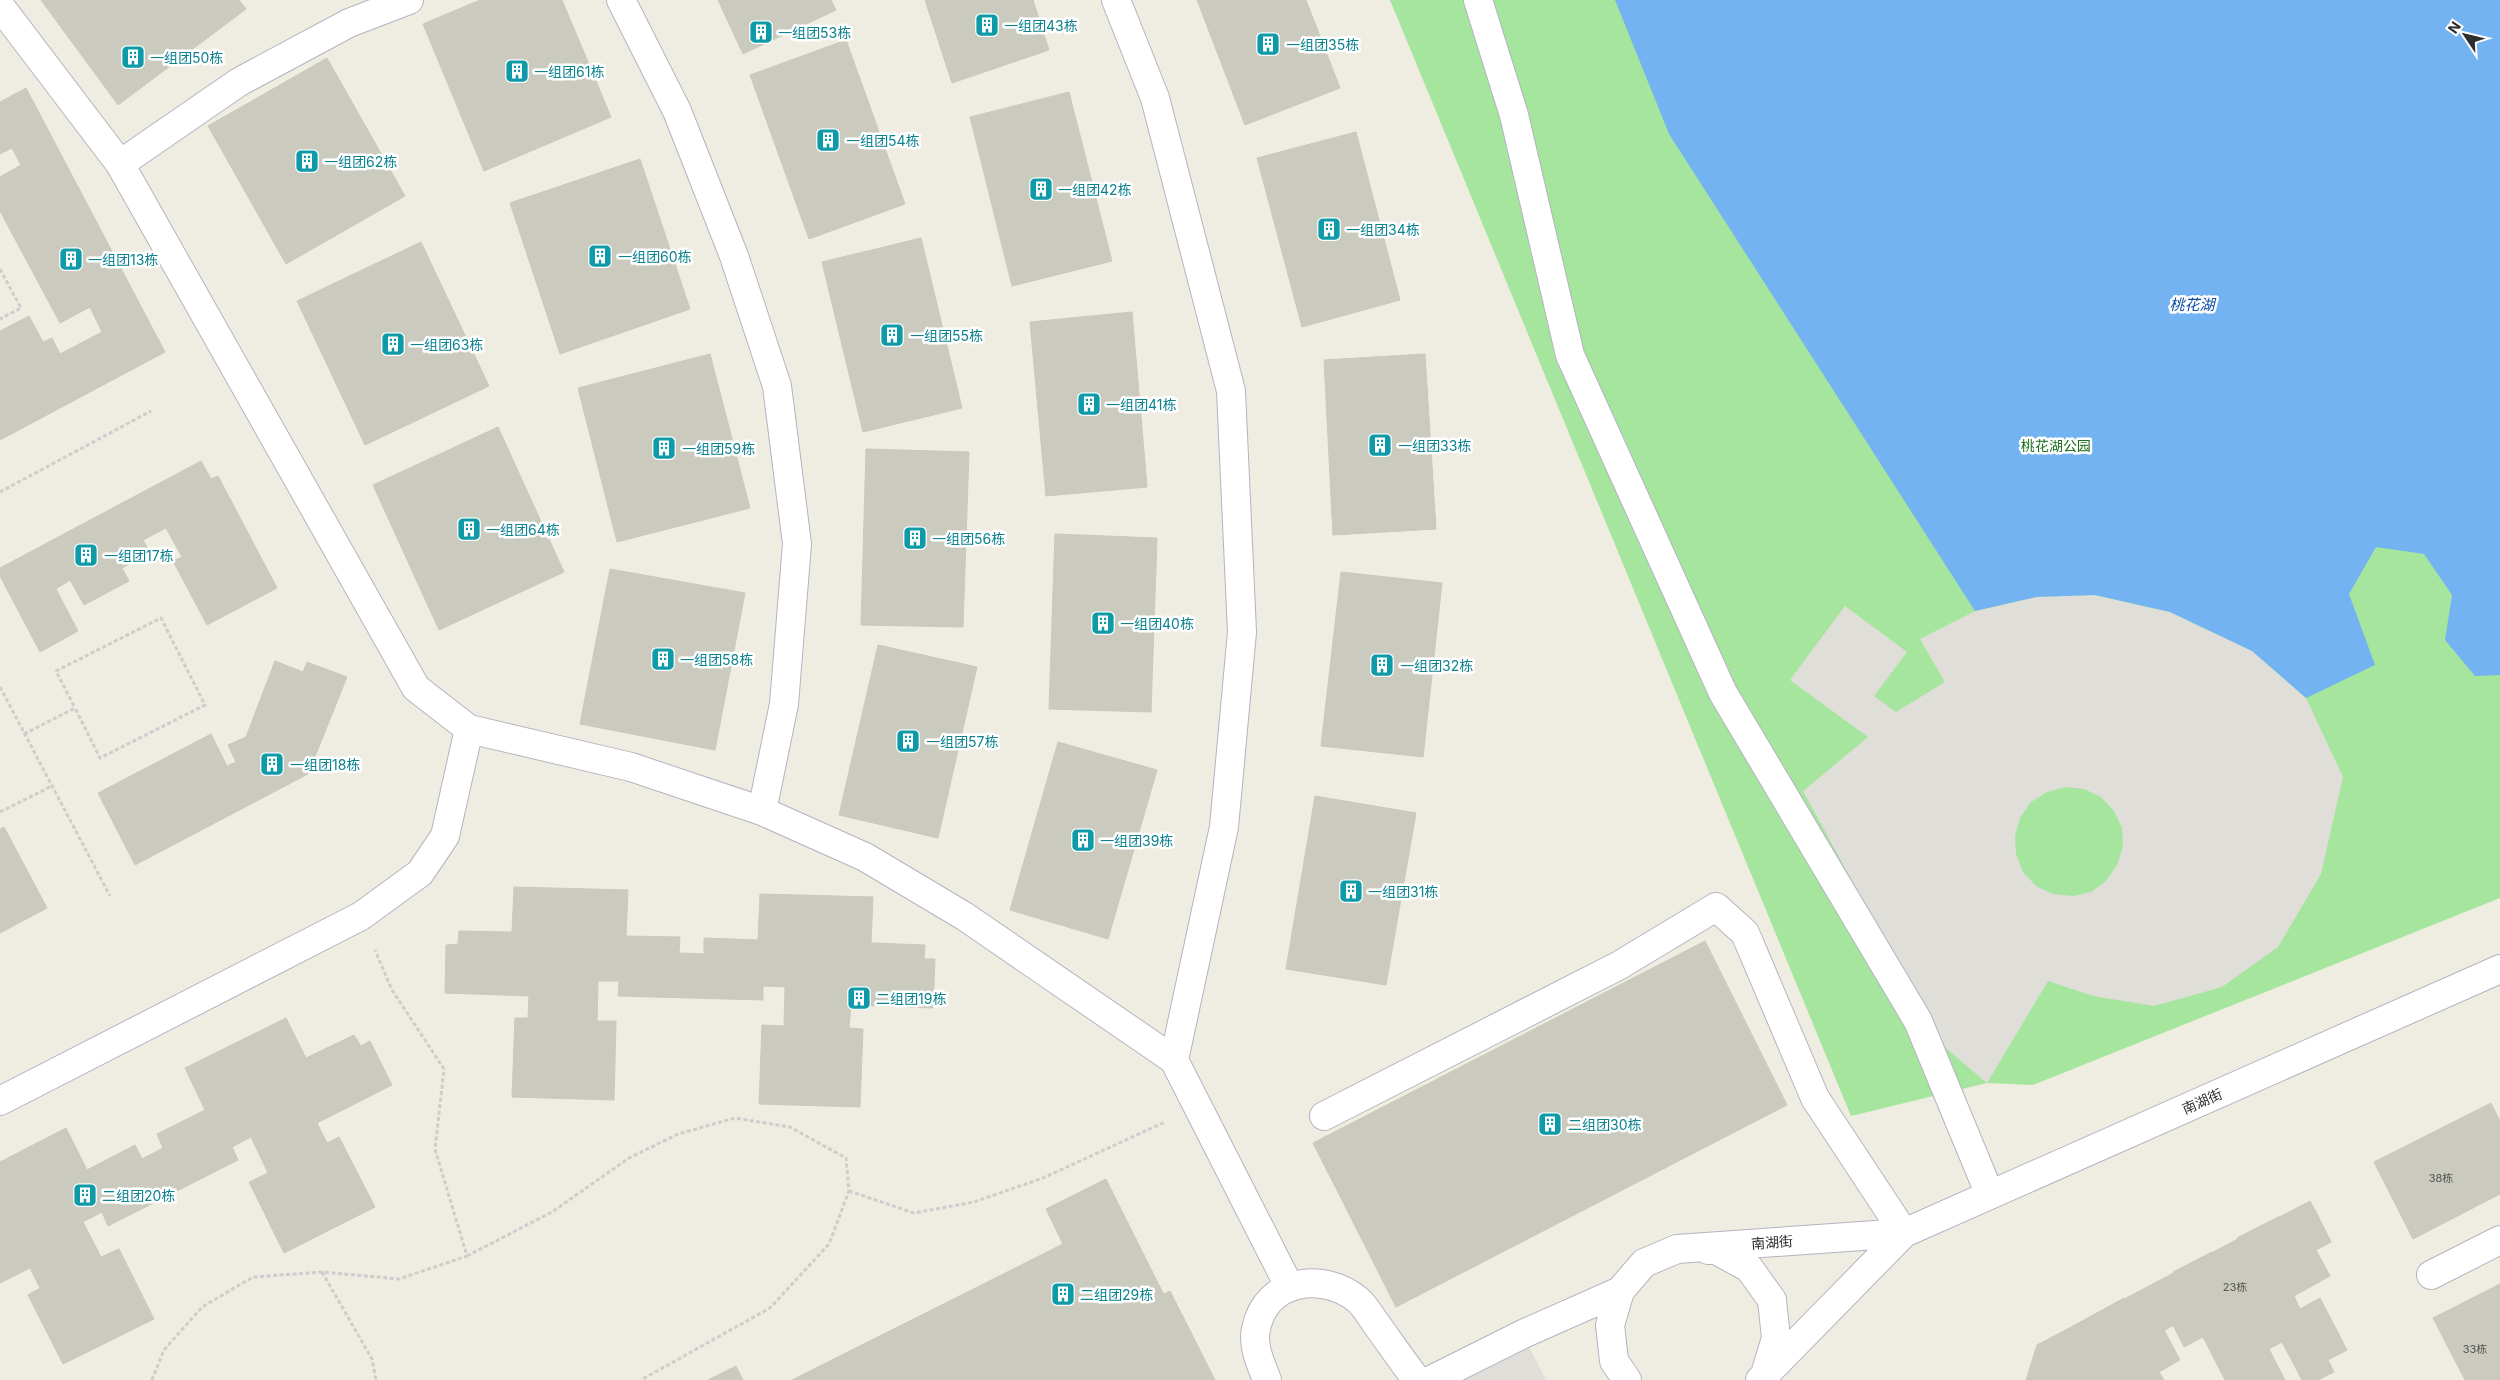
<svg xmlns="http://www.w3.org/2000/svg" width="2500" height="1380" viewBox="0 0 2500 1380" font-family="Inter,'Noto Sans SC',sans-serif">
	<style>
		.green { fill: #a6e59d }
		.plaza { fill: #dfded8; fill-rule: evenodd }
		.water { fill: #74b3f1 }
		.building { fill: #cbcabf; stroke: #cbc9ba }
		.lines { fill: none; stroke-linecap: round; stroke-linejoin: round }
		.minor-casing { stroke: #b4b4c1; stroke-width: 30 }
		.path { stroke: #cdcdcd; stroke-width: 3; stroke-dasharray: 4 2.5; stroke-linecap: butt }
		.minor { stroke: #fff; stroke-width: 28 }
		.labels { text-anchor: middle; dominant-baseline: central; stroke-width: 5; stroke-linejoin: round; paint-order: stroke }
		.number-label { font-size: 11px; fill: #555552 }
		.culture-label { font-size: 14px; fill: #0d838f; stroke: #fff; text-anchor: start }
		.park-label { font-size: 14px; fill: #1a6e1c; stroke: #fff }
		.street-label { font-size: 14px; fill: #2e2e2e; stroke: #fff }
		.water-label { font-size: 15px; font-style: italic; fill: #0c4da4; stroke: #fff }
	</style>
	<rect width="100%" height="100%" fill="#efece1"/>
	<path class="green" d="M1390 0H2500V898L2033 1085 1987 1083 1851 1116Z"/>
	<path class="plaza" d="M2095 595 2170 612 2252 651 2306 698 2343 777 2321 874 2278 947 2222 987 2154 1006 2093 996 2048 981 1987 1083 1941 1044 1803 791 1868 737 1790 680 1845 606 1907 652 1874 696 1896 712 1945 682 1920 639 1975 611 2036 597ZM2065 787 2084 789 2101 797 2114 811 2122 828 2123 847 2117 865 2106 881 2091 892 2073 896 2053 894 2036 886 2023 872 2016 854 2015 836 2020 818 2031 802 2047 792Z
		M1527 1343 1546 1380H1453Z"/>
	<path class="water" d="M1615 0H2500V675L2475 676 2445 640 2452 595 2424 554 2376 547 2349 594 2375 665 2306 698 2252 651 2170 612 2095 595 2036 597 1975 611 1669 134Z"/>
	<path class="building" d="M41 0H239L246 9 118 105Z
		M480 0H562L611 117 484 171 423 24Z
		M718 0H831L836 10 743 54Z
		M925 0H1033L1049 50 952 83Z
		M1197 0H1306L1340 88 1245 125Z
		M846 40 905 204 809 239 750 75Z
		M327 58 405 196 286 264 208 126Z
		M26 88 165 352 0 440V331L29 316 43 342 52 338 60 354 102 332 90 307 60 323 0 211V177L21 165 12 148 0 154V102Z
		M1069 92 1112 261 1012 286 970 117Z
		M1356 132 1400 300 1302 327 1257 158Z
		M640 159 690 309 560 354 510 203Z
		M921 238 962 408 863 432 822 262Z
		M421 242 489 386 365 445 297 301Z
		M1132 312 1147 487 1046 496 1030 322Z
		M710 354 750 508 617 542 578 388Z
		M1425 354 1436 529 1333 535 1324 360Z
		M498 427 564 572 439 630 373 485Z
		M866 449 969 452 963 627 861 625Z
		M201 461 211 479 218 476 277 588 207 625 173 561 182 557 166 528 143 540 150 553 122 568 129 581 84 605 70 580 56 589 78 631 40 652 0 576V568Z
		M1055 534 1157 538 1151 712 1049 709Z
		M610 569 745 593 715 750 580 724Z
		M1341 572 1442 583 1423 757 1321 746Z
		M878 645 977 667 938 838 839 815Z
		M275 661 303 672 307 662 347 677 308 774 135 865 98 793 211 734 227 766 236 762 228 745 246 737Z
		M1058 742 1157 770 1108 939 1010 910Z
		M1315 796 1416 813 1386 985 1286 969Z
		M4 827 47 908 0 933V829Z
		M514 887 628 890 626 936 680 937 679 953 704 954V938L758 940 760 894 873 897 871 943 925 945 924 959H935L933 1008 851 1005 849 1028 863 1029 860 1107 759 1104 762 1025 784 1026 785 987 763 986V1000L618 996 619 981H598L597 1021H616L614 1100 512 1097 515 1018H528L529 996 445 993 446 945 458 944 459 931 512 932Z
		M1705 941 1787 1105 1396 1307 1313 1143Z
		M286 1018 306 1058 354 1035 361 1046 370 1041 392 1085 317 1123 327 1143 339 1137 375 1207 284 1253 249 1182 268 1173 251 1137 232 1147 238 1160 108 1226 102 1212 83 1222 101 1257 119 1249 154 1319 63 1364 28 1295 40 1288 30 1268 0 1283V1162L66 1128 87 1170 135 1145 142 1159 163 1148 157 1134 205 1110 185 1068Z
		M2491 1103 2500 1121V1194L2413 1239 2374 1162Z
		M1106 1179 1199 1365 1170 1380H1088L1070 1343 997 1380H792L1063 1244 1046 1209Z
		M2310 1201 2331 1242 2097 1366 2104 1380H2026L2037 1345Z
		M2315 1210 2331 1242 2316 1250 2330 1276 2294 1296 2300 1309 2320 1298 2347 1350 2328 1360 2334 1372 2318 1380H2302L2282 1342 2269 1349 2285 1380H2225L2203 1337 2184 1347 2173 1325 2164 1330 2180 1360 2159 1372 2164 1380H2077L2060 1348 2081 1336 2075 1325 2124 1298 2132 1312 2147 1304 2143 1296 2177 1279 2173 1272 2212 1252 2224 1275 2249 1262 2237 1238 2280 1216 2285 1226Z
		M2500 1284V1380H2465L2433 1318Z
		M1170 1291 1215 1380H990Z
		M736 1366 743 1380H708Z"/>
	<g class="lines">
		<g class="minor-casing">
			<path id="minor" d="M621 0 677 111 734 256 777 386 797 544 784 704 762 811
				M1116 0 1155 98 1231 391 1242 632 1224 827 1174 1060
				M1478 0 1514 115 1570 355 1723 693 1918 1021 1990 1195
				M0 6 120 164 416 688 469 729
				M120 164 239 82 349 23 409 0
				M0 1101 361 916 420 873 445 836 469 729 631 767 762 811 865 857 964 916 1174 1060 1289 1286
				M1324 1116 1618 966 1716 907 1745 933 1815 1098 1904 1233
				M1708 1250H1716L1749 1268 1772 1300 1776 1338 1766 1371
				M2431 1275 2500 1240
				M1267 1380C1261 1364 1252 1346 1256 1329 1266 1279 1323 1271 1358 1300 1365 1306 1371 1317 1377 1325 1390 1343 1403 1362 1417 1380
				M1431 1380 1523 1334 1620 1291
				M1627 1380 1614 1361 1610 1325 1620 1291 1644 1263 1677 1249 1904 1233 2500 969
				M1760 1380 1904 1233"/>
		</g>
		<path class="path" d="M0 269 21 308 0 319
			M0 492 151 411
			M0 687 110 896
			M24 734 75 708 100 758 205 705 161 618 56 671 75 708
			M0 812 52 786
			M849 1191 914 1213 974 1202 1043 1178 1165 1122
			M467 1256 552 1212 629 1158 678 1134 735 1118 790 1127 846 1158 849 1191 829 1244 770 1308 641 1380
			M322 1272 372 1359 376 1380
			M152 1380 164 1350 202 1307 253 1277 322 1272 399 1279 467 1256 435 1149 444 1069 392 990 375 950"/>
		<use href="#minor" class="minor"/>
	</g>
	<defs>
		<g id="building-square" transform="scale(1.25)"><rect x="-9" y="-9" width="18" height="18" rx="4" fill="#0f9aa8" stroke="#fff"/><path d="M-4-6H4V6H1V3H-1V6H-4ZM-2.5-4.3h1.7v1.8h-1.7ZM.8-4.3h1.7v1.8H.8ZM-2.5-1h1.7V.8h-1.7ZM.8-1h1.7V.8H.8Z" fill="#fff"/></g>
	</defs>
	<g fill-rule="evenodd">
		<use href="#building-square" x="987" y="25"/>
		<use href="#building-square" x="761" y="32"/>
		<use href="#building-square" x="1268" y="44"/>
		<use href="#building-square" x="133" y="57"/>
		<use href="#building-square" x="517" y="71"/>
		<use href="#building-square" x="828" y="140"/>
		<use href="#building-square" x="307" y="161"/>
		<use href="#building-square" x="1041" y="189"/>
		<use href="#building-square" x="1329" y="229"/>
		<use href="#building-square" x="600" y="256"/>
		<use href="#building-square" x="71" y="259"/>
		<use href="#building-square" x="892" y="335"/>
		<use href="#building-square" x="393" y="344"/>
		<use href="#building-square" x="1089" y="404"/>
		<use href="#building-square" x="1380" y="445"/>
		<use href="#building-square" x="664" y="448"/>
		<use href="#building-square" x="469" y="529"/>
		<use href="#building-square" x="915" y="538"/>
		<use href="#building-square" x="86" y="555"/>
		<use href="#building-square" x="1103" y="623"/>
		<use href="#building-square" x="663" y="659"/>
		<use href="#building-square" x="1382" y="665"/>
		<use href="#building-square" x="908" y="741"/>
		<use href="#building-square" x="272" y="764"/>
		<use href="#building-square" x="1083" y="840"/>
		<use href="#building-square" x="1351" y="891"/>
		<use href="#building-square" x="859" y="998"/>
		<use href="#building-square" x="1550" y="1124"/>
		<use href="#building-square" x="85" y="1195"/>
		<use href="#building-square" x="1063" y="1294"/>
	</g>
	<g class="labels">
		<g class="number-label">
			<text x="2441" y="1178">38栋</text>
			<text x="2235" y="1287">23栋</text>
			<text x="2475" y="1349">33栋</text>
		</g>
		<g class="culture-label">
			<text x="1004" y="25">一组团43栋</text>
			<text x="778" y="32">一组团53栋</text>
			<text x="1286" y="44">一组团35栋</text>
			<text x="150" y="57">一组团50栋</text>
			<text x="534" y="71">一组团61栋</text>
			<text x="846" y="140">一组团54栋</text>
			<text x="324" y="161">一组团62栋</text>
			<text x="1058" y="189">一组团42栋</text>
			<text x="1346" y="229">一组团34栋</text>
			<text x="618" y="256">一组团60栋</text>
			<text x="88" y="259">一组团13栋</text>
			<text x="910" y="335">一组团55栋</text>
			<text x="410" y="344">一组团63栋</text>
			<text x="1106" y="404">一组团41栋</text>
			<text x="1398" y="445">一组团33栋</text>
			<text x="682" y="448">一组团59栋</text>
			<text x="486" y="529">一组团64栋</text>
			<text x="932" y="538">一组团56栋</text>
			<text x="104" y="555">一组团17栋</text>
			<text x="1120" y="623">一组团40栋</text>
			<text x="680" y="659">一组团58栋</text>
			<text x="1400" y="665">一组团32栋</text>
			<text x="926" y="741">一组团57栋</text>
			<text x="290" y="764">一组团18栋</text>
			<text x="1100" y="840">一组团39栋</text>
			<text x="1368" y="891">一组团31栋</text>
			<text x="876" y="998">二组团19栋</text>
			<text x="1568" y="1124">二组团30栋</text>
			<text x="102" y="1195">二组团20栋</text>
			<text x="1080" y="1294">二组团29栋</text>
		</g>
		<g class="park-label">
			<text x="2056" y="445">桃花湖公园</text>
		</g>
		<g class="street-label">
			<text transform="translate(2202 1101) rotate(-24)">南湖街</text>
			<text transform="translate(1772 1242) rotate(-4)">南湖街</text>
		</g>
		<g class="water-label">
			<text x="2192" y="304">桃花湖</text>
		</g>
	</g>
	<g transform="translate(2465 35) rotate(305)" stroke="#ffffff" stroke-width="4" paint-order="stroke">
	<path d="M0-4L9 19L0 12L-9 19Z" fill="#2e2e2e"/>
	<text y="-8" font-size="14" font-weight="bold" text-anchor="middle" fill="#2e2e2e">N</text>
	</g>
</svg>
